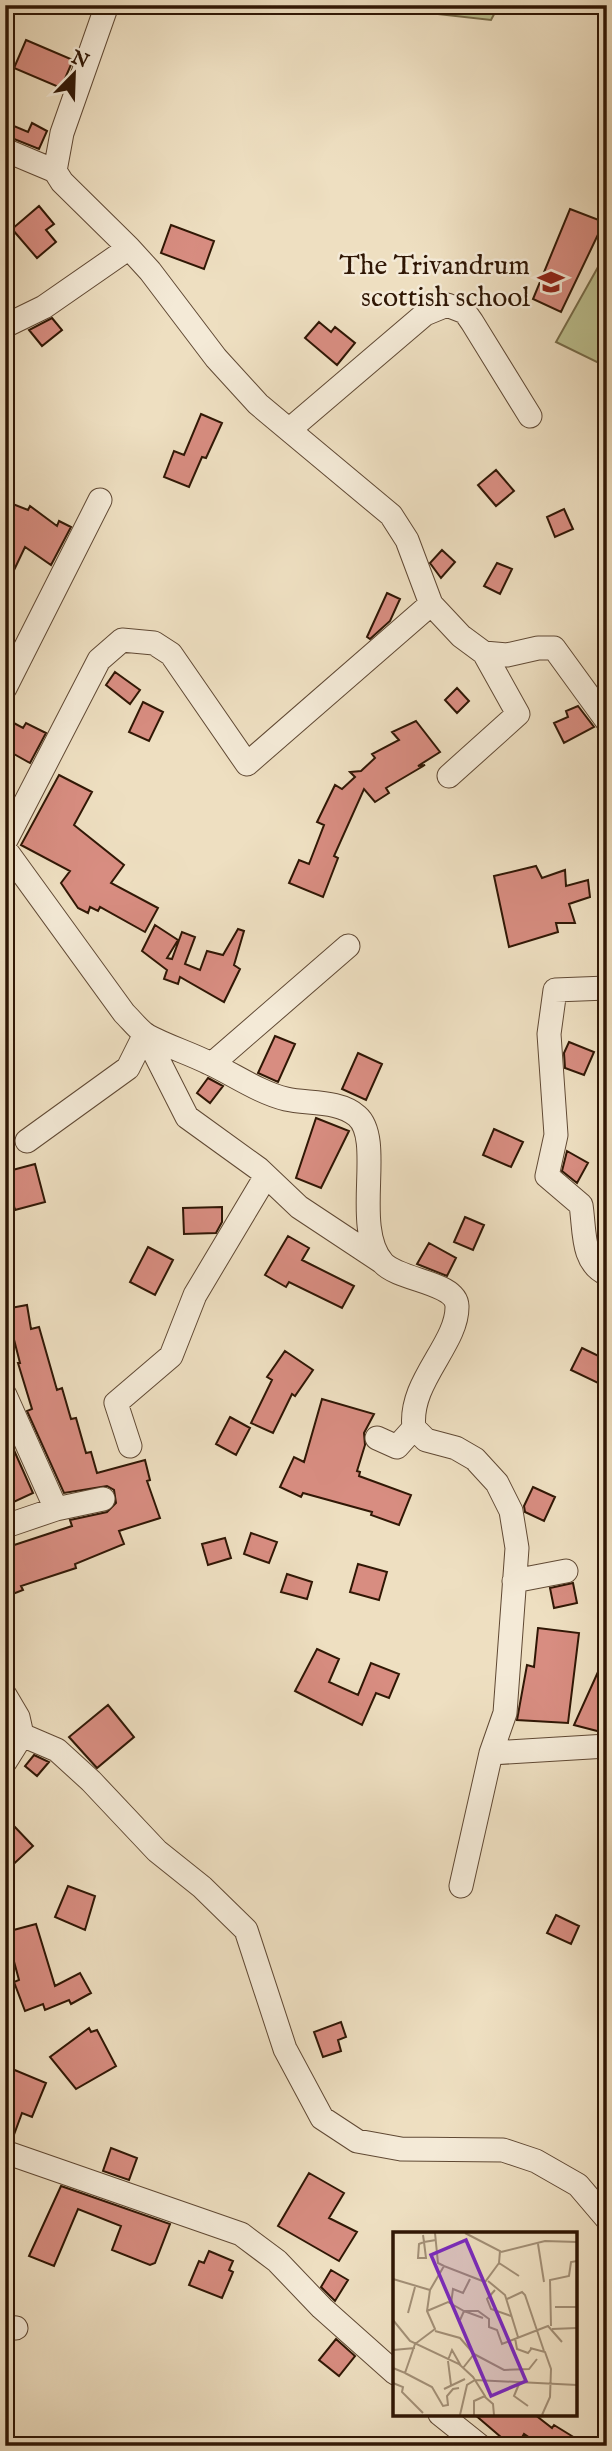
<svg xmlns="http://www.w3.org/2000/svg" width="612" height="2451" viewBox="0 0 612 2451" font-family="'IM FELL English',serif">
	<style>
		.green { fill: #bcc190; stroke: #766c4a; stroke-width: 2 }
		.building { fill: #d88d81; stroke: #301705; stroke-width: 2 }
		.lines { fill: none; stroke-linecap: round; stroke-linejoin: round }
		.minor-casing { stroke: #604934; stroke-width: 25 }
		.minor { stroke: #f4ead7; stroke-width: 23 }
		.labels { text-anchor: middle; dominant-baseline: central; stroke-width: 5; stroke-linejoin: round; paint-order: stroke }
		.poi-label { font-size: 28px; fill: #301705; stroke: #f4ead7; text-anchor: end }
		.inset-road { fill: none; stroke: #a28f76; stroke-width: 2 }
		.view { fill: #7b2cbf; fill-opacity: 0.15; stroke: #7b2cbf; stroke-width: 3.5 }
		.inset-edge { fill: none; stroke: #301705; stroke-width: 3.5 }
	</style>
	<rect width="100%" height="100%" fill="#eedfc1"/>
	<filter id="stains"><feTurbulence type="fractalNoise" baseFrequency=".00286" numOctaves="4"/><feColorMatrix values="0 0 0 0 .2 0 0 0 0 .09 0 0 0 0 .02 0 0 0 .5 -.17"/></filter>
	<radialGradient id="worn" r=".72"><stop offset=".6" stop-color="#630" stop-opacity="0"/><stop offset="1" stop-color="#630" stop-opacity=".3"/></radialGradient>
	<path class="green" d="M357 5H499L491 20Z
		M607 251V367L556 342Z"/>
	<path class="building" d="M26 40 73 60 61 88 14 68Z
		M32 123 47 131 39 149 9 137 14 126 28 132Z
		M39 206 54 224 46 230 56 242 37 258 12 229Z
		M570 209 604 222 561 312 533 299Z
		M171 225 214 241 204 269 161 253Z
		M52 318 62 330 42 346 29 330Z
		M319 322 331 332 335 327 355 343 337 365 305 338Z
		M201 414 222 423 206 458 202 457 189 487 164 477 174 451 184 455Z
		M496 470 514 491 496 506 478 485Z
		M5 501 28 510 30 506 57 526 59 521 71 527 51 565 25 547 5 589Z
		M564 509 573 529 555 537 547 517Z
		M442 550 455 562 441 578 430 563Z
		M497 563 512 569 500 594 484 586Z
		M387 593 400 599 390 621 370 639 367 637Z
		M115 672 140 690 130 704 106 685Z
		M457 688 469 701 457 713 445 700Z
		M143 702 163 712 149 741 129 732Z
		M578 706 594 727 564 743 554 723 568 717 566 711Z
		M10 721 23 728 26 723 46 733 30 763 5 749V730Z
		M416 721 440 752 418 766 425 765 386 788 389 793 375 802 364 789 334 856 338 858 323 897 289 883 299 860 309 864 324 825 317 822 335 785 342 789 355 777 350 772 361 771 375 758 372 754 399 740 392 732Z
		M59 775 92 792 74 825 124 865 111 883 158 908 145 932 100 907 98 911 90 907 88 913 78 908 61 883 70 871 21 845Z
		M536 866 542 878 565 870 566 886 588 880 590 897 569 904 575 923H556L558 932 509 947 494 876Z
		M155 925 178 940 167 958 172 959 182 932 195 937 185 964 200 970 207 951 223 955 238 929 244 931 234 965 240 969 224 1002 180 977 178 984 164 979 167 970 142 951Z
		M275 1036 295 1044 278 1082 258 1073Z
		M569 1042 594 1052 584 1075 565 1068 564 1053Z
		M358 1053 382 1064 366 1100 342 1089Z
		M208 1078 223 1086 210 1103 197 1093Z
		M316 1118 349 1131 321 1188 296 1178Z
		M494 1129 523 1142 511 1167 483 1155Z
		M567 1151 588 1163 577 1183 562 1171Z
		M35 1164 45 1202 15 1210 5 1172Z
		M222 1207V1222L216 1233 184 1234 183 1208Z
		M465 1217 484 1225 473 1250 454 1242Z
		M288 1236 309 1248 302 1260 354 1286 342 1308 289 1282 286 1287 265 1275Z
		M429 1243 456 1258 447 1276 417 1264Z
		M148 1247 173 1260 155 1295 130 1282Z
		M27 1305 31 1329 39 1327 57 1390 62 1388 71 1419 76 1418 86 1453 91 1452 97 1473 145 1460 150 1480 147 1481 160 1518 119 1531 124 1544 75 1564 76 1568 21 1586 23 1590 5 1597V1548L72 1526 70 1520 107 1512 116 1503 114 1490 107 1486 64 1493 27 1411 32 1409 18 1363H20L11 1328 5 1329V1309Z
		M582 1348 607 1360 598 1383 571 1370Z
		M285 1351 313 1370 295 1396 292 1394 273 1433 251 1423 272 1380 267 1377Z
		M322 1399 374 1414 364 1433 365 1445 357 1471 360 1472 359 1476 411 1495 399 1525 371 1515 372 1512 303 1493 301 1497 280 1487 294 1457 304 1462Z
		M230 1417 250 1428 236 1455 216 1444Z
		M5 1430 33 1493 5 1506Z
		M533 1487 555 1497 544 1521 525 1512 524 1506Z
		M251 1533 277 1542 269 1563 244 1554Z
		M225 1538 231 1558 208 1565 202 1544Z
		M358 1564 387 1572 379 1600 350 1592Z
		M287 1574 312 1582 307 1599 281 1592Z
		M573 1583 577 1603 554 1608 550 1588Z
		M538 1628 579 1633 568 1723 517 1720 527 1665 534 1667Z
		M317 1649 339 1659 329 1682 358 1695 371 1663 399 1674 389 1698 376 1693 362 1725 295 1691Z
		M607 1652V1732H601L574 1725Z
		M108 1705 134 1737 97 1768 69 1737Z
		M34 1755 49 1762 37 1776 25 1766Z
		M13 1825 33 1846 5 1872V1833Z
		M68 1886 95 1896 85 1930 55 1917Z
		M556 1915 579 1926 571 1944 547 1933Z
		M36 1924 55 1986 80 1973 91 1993 71 2004 69 2000 45 2010 43 2004 25 2011 14 1982 19 1980 6 1932Z
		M341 2022 346 2037 338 2040 341 2051 323 2057 314 2032Z
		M89 2028 91 2032 97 2030 116 2066 76 2089 50 2057Z
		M5 2066 46 2083 32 2117 22 2113 12 2140 5 2138Z
		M111 2148 137 2158 129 2180 103 2171Z
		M309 2173 344 2193 329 2218 357 2232 339 2261 278 2226Z
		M61 2186 170 2224 155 2263 150 2265 112 2250 121 2226 78 2209 54 2266 29 2256Z
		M209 2251 233 2261 229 2270 233 2272 222 2298 189 2285 199 2261 204 2263Z
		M331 2270 348 2280 335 2301 321 2287Z
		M336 2339 355 2356 339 2376 319 2360Z
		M474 2414H534L552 2428 554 2425 588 2446H542L524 2434 517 2446H497L502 2438Z"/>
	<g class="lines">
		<g class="minor-casing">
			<path id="minor" d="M107 5 62 133 55 171 62 182 129 248
				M5 150 55 171
				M5 326 44 307 129 248 150 271 216 358 258 404 391 515 407 540 431 604 461 636 484 653 507 655 538 648H554L607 721
				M289 430 425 314 447 305 465 312 472 322 530 416
				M5 688 100 500
				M449 776 518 714 484 653
				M5 842 99 660 122 640 154 643 171 654 247 764 431 604
				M5 849 124 1013C131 1020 138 1029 146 1035 166 1046 189 1053 209 1063 233 1074 260 1093 286 1099 307 1104 339 1100 357 1116 385 1140 351 1227 383 1263 400 1281 456 1282 457 1306 458 1344 408 1382 414 1428L426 1440 456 1448 475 1459 497 1483 511 1511 517 1548 505 1713 491 1753 607 1746
				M607 988 555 990 549 1034 556 1135 547 1176 581 1205C585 1230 581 1263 607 1274
				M145 1034 187 1117 259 1169 299 1207 382 1262
				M212 1064 348 946
				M27 1141 128 1068 145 1034
				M5 1395 56 1509
				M377 1438 397 1447 414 1428
				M130 1446 116 1403 171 1356 195 1295 266 1176
				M6 1526 56 1509 103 1499
				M514 1581 566 1571
				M5 1695 18 1717 22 1735 5 1762
				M22 1735 57 1750 91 1781 157 1851 202 1887 246 1930 285 2049 322 2118 357 2141 401 2149 503 2150 536 2161 578 2185 607 2219
				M461 1886 491 1753
				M5 2152 241 2234 277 2261 322 2308 395 2373
				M5 2327 16 2328
				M440 2414 480 2446"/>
		</g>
		<use href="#minor" class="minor"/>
	</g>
	<defs>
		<g id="school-bare" transform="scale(2.1)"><path d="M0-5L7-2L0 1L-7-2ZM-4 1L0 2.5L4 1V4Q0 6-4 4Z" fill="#8f2418" stroke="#f4ead7" stroke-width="2.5" paint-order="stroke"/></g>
	</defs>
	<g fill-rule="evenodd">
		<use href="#school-bare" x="551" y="282"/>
	</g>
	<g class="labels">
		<g class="poi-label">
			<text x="530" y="266">The Trivandrum<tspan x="530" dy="32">scottish school</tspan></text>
		</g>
	</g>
	<g transform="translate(393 2232)">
		<rect width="184" height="184" fill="#eedfc1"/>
		<path class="inset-road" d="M42 1 45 31 51 34M30 3 31 10 33 26H25L26 12 31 10 43 8M145 12 151 50M108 20 152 9 184 10M106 31 126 44M0 47 37 58 34 79 42 97 22 112 12 141 0 136M95 49 112 63 125 105M37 58 51 34 92 50 106 31 107 19 72 1M102 58 94 67 98 77 118 84M114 67 129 60 132 63 151 119M58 72 60 57 70 61 77 47M162 75H184M34 79 55 70 71 79H85L96 87V95L104 98 109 112 155 94 169 110M15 81 22 55M0 88 17 109 66 132 80 145 92 164 81 169V183M67 88 71 79 90 86M158 94 157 48 176 44 178 30 184 29M159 97 184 96M42 99 67 106 81 122 70 136M122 106 124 117 135 121 139 116M137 116 152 120 158 137 157 165 149 183M0 118 22 116M81 122 111 138 136 137 144 127M55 128 59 118 68 134M55 129 58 153M12 141 39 155 50 174 55 173 54 164 60 157 66 156M0 151 10 155 9 160 30 181M126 152 121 164 135 174M51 157 72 147M92 165 100 172 101 183M67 183 74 153 82 148 184 153"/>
		<path class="view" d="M73 8 133 149 98 164 38 23Z"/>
		<rect width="184" height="184" class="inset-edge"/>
	</g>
	<rect width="612" height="2451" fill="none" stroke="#eedfc1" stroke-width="28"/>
	<rect x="7" y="7" width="598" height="2437" fill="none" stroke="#301705" stroke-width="3.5"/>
	<rect x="14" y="14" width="584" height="2423" fill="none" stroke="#301705" stroke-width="2"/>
	<g transform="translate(74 74) rotate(23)" stroke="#f4ead7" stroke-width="5" paint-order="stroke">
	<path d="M0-5L12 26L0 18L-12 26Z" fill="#301705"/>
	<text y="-10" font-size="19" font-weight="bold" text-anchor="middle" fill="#301705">N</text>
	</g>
	<rect width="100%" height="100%" filter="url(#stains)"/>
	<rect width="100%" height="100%" fill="url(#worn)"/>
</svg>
